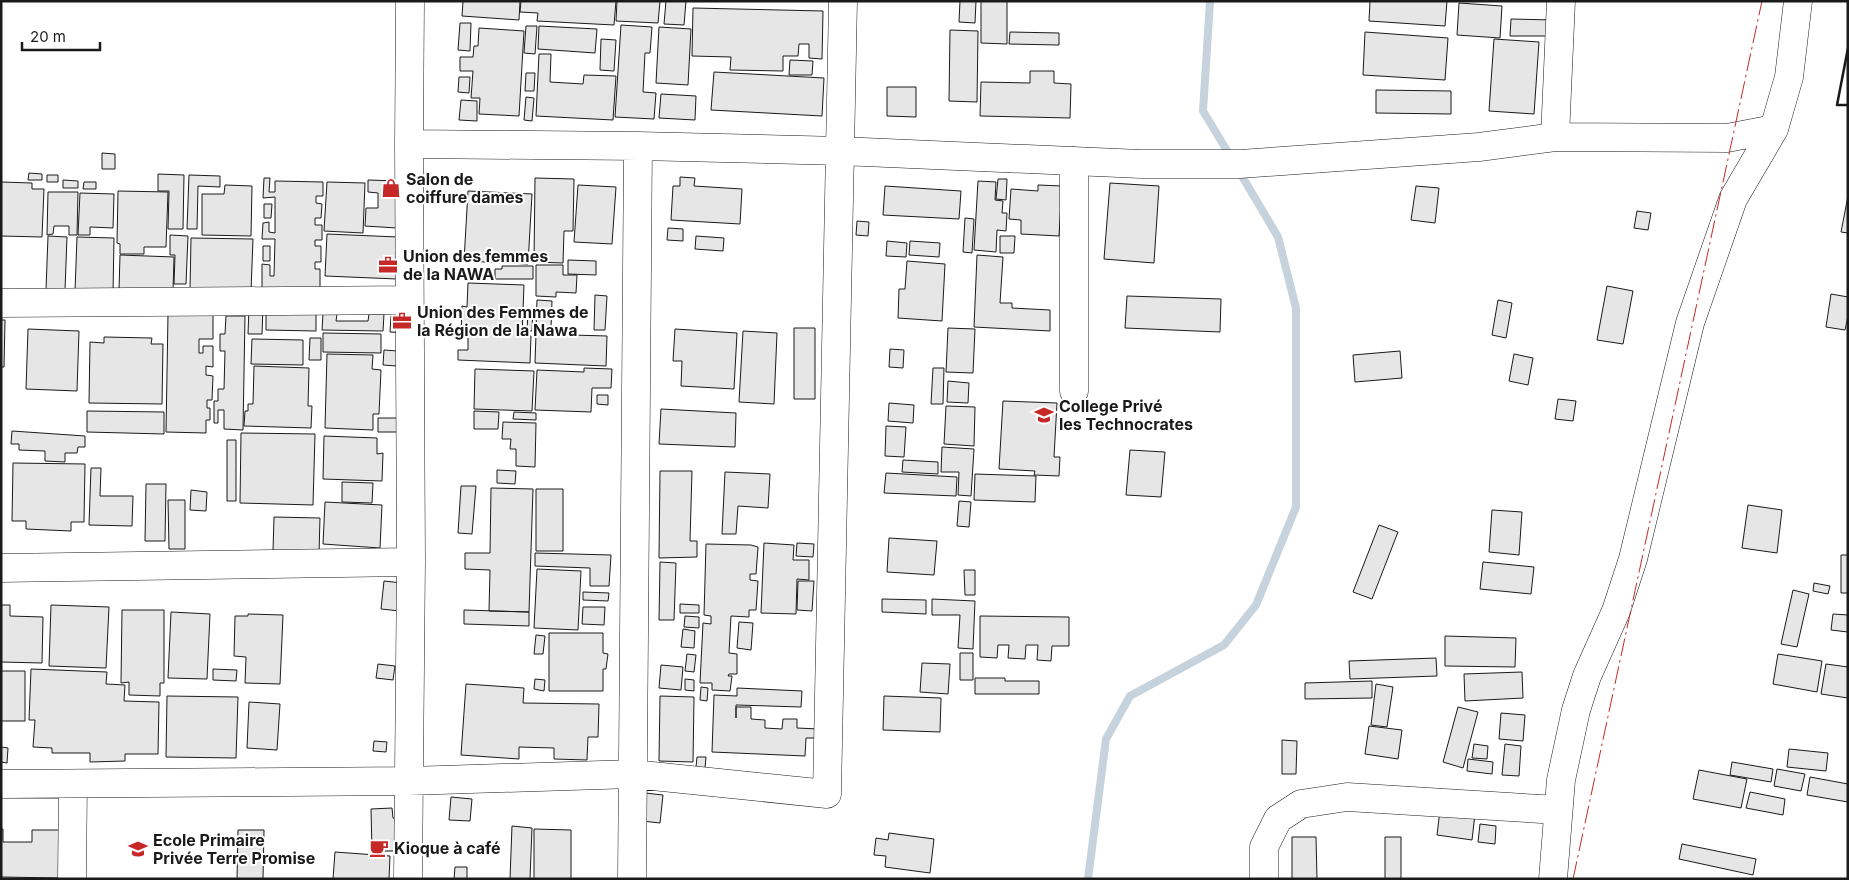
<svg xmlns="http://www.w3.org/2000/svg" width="1849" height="880" viewBox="0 0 1849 880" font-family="Inter,sans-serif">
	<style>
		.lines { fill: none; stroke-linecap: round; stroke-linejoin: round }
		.stream { stroke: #c6d2dc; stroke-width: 8 }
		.building { fill: #e6e6e6; stroke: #1a1a1a }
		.minor-casing { stroke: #1a1a1a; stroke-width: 29 }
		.minor { stroke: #fff; stroke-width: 28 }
		.wall { stroke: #1a1a1a; stroke-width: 2.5 }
		.power { stroke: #c62828; stroke-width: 1; stroke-dasharray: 18 4 2.5 4; stroke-linecap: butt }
		.labels { text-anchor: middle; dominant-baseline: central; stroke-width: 4; stroke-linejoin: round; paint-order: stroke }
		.poi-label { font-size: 16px; font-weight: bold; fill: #1a1a1a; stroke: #fff; text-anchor: start }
	</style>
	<rect width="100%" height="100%" fill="#fff"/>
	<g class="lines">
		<path class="stream" d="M1210 1 1203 111 1232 159
			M1088 879 1106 739 1130 696 1224 645 1256 605 1296 507V308L1278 237 1239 171"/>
	</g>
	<path class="building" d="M463 1H520L519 20 462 16Z
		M521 1H616L614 25 537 21 538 13 520 12Z
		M617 1H660L658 23 616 21Z
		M666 1H686L684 25 664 24Z
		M960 1H976L975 23 959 22Z
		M981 1H1007V44L981 43Z
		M1370 1H1447L1445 26 1369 21Z
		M1459 3 1502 6 1500 38 1457 35Z
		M693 8 823 11 822 59 809 58V44H799L798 56H783V71L730 70 731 57 692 56Z
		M1511 19 1553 20 1552 36H1510Z
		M460 23H471L470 51 458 50Z
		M621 25 652 27 650 53H645L643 92 656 93 654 119 615 117Z
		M526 26H537L535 54 524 53Z
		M539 26 597 29 595 53 538 49Z
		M659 27 691 29 688 85 656 83Z
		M479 28 524 31 519 116 479 114 480 98H471L473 71H460V57H473L474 46H478Z
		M950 30 978 31 977 102 949 101Z
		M1010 32 1059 33V45L1009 44Z
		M1365 32 1448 38 1445 80 1363 75Z
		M601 39 616 40 614 71 600 70Z
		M1494 39 1539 42 1534 114 1489 111Z
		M539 54H551L550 82 583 84 584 75 616 76 613 120 536 116Z
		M790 60 813 61 812 75H789Z
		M1030 71H1054V83L1071 84 1070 118 980 116 981 82 1030 83Z
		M714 72 824 78 822 116 711 110Z
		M526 73H535L534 91H525Z
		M459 77H470L469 93 458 92Z
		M887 87H916V117L887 116Z
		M1376 90 1451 91V114L1376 113Z
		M661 94 696 96 695 120 659 118Z
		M526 97 534 98 532 121 524 120Z
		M461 100 477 101V121L459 120Z
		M102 153 115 154V169H102Z
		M29 173 42 174V180H28Z
		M158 174 184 175 183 229H168L169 191H158Z
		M47 175H58V182H47Z
		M189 175 220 176V187L198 186 197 229H187Z
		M680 177 695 178 694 186 742 189 740 224 671 220 673 186H680Z
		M264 178H270L269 192H275V181L323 182V196H316V203L322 204 321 218H315V225H322V240H315V246H321V262H315V269H320V288H262V264L270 265V276H274L275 239H262L263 223 269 222V232L275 233V197L263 198Z
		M535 178 574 179 573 231H564L563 263 534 262Z
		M998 179H1007L1006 200 996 199Z
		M63 180 78 181V188H63Z
		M368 180 399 181 397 228 365 226 366 208H378V193L368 192Z
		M978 181 996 182 995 200 1003 201 1002 213H1007L1006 231 997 230 996 252 974 250Z
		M1 182 32 183V189H44L42 237 1 236Z
		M84 182H96V189H83Z
		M327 182 365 183 363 233 324 231Z
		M1110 183 1159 186 1154 263 1104 259Z
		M225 185 252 186 251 236 202 235V194H224Z
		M578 185 616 187 612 244 574 242Z
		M1038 185 1062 186 1059 236 1021 234V220L1009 219 1011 189 1038 191Z
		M885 186 961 191 959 219 883 215Z
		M1416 186 1439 188 1435 223 1411 220Z
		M118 191 168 192 166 247H144V254H120V244L117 243Z
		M468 191 532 194 528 264 464 261Z
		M48 192H78L77 235H69V226H54L53 234 47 235Z
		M80 193 114 194 113 228 90 227V235H78Z
		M1848 196V233L1841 232Z
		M264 204H272L271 218H264Z
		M1637 211 1651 213 1648 230 1634 228Z
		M965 218 974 219 972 253 963 252Z
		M857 221 869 222 868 236 856 235Z
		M668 228 683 229V241L667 240Z
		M327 234 398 237 397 279 325 276Z
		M170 235 188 236 186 284H174L175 255H170Z
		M48 236 67 237 65 290H46Z
		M696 236 724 238 723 251 695 249Z
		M1000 236H1015L1014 253H1000Z
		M77 237 114 238 113 293 75 291Z
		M191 238 253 239 251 291 190 289Z
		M887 241 907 243 906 257 886 256Z
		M910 241 940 243 939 257 909 255Z
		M263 246H270V261H263Z
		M120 255 174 257 173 292 119 290Z
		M977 255 1003 257 1000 303H1012V308L1050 310V331L974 327Z
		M568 260 596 261V275L568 274Z
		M907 261 945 264 942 321 898 318 899 289H905Z
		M536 265H563V275H577L576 293 556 292V297L536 296Z
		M502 266H533V279H495V269H502Z
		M468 283 524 285 522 336H531L530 363 458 360V350H468V335H461L462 306 467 307Z
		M1607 286 1633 291 1623 344 1597 340Z
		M1831 294 1848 297V316L1845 330 1826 327Z
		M595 295 607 296 605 330H594Z
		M1127 296 1221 299 1220 332 1125 328Z
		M537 300 552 301 551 328 536 327Z
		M1498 300 1512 303 1506 338 1492 335Z
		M249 307H263L262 334H248Z
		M266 307 316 308V331L266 330Z
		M528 310H533L532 331H527Z
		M323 313 337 314 336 321H368L369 314H384L383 331 322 330Z
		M168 314 213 315V339H199V353H203V346H213V367L206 366V375L213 376 212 400H207V408H210V420H206V433L166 432Z
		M226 316H245L243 430 224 429V410H218V423H214V401H218V389H224L225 351H220V334H225Z
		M391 316 407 317 405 333 390 332Z
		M1 320H5L4 367H1Z
		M794 328H815V399H794Z
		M948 328 975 329 973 373 946 372Z
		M28 329 79 331 77 391 26 389Z
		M675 329 737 333 734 389 681 386 682 361H673Z
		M743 331 777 333 774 404 739 402Z
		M323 333 381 334V353L323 352Z
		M536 334 607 336 606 366 535 363Z
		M104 337 152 338 151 344H163L162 404 89 403 90 342 104 343Z
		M310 338H321V360H309Z
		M252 339 303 340V365L251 364Z
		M890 349 904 350 903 368 889 367Z
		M384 350 398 351 397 366 383 365Z
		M1400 351 1402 378 1355 382 1353 355Z
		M327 354 373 355 372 369 381 370 379 414H373V430L325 428Z
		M1514 354 1533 358 1528 385 1509 381Z
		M254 366 309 368 308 406H312L311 428 244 426 245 411H248V404H253Z
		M584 368 612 369 611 388H592L591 412 535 410 537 370 584 372Z
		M933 368H944L943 404H931Z
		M475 369 534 371 532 411 474 409Z
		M948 381 969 383 968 403 947 402Z
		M597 395H608V405L597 404Z
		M1558 399 1576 401 1573 421 1555 419Z
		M1003 401 1057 403 1054 457H1060L1059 476 1034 475 1035 471 999 469Z
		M889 403 914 405 913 423 888 421Z
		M946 406 975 407 974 446 944 444Z
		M661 409 736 413 735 447 659 444Z
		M87 411 164 412V434L87 432Z
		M474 411 499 412 498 429H474Z
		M514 412 536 413V420L513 419Z
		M378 418H399V432H378Z
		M503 422 536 423 535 467 516 466V449H510L511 439H502Z
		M886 426 906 427 904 457 885 456Z
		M12 431 85 436V447H78L77 453H65V462L45 461V451L19 450V444H11Z
		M241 433 315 434 313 505 240 503Z
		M324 436 377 438V454L383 453 382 481 323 479Z
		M227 440H236V501H227Z
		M942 447 974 449 971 496 958 495 959 472H941Z
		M1130 450 1165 452 1161 497 1126 495Z
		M903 460 938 462V474L902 472Z
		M13 463 85 464 84 522H71V531L26 529V521H12Z
		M91 468H101L100 496H133L132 526 89 525Z
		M497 470 516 471 515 484 497 483Z
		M660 471H692L690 541H697V557L659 558Z
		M725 472 770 474 768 508 738 506 736 534H722Z
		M886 473 957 477 956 496 884 493Z
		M975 474 1036 476 1035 502 974 500Z
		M342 482 373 483 372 503 342 502Z
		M146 484H166L165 541H145Z
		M461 486H476L472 534 458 533Z
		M491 488 533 489 529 612 489 611 490 570 465 569V553H490Z
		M536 489H563V551H536Z
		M191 490 207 492 206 511 190 510Z
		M168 500H185V549H169Z
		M959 501 971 502 969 527 957 526Z
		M325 502 382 505 380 548 323 544Z
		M1748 505 1782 510 1777 553 1742 548Z
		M1492 510 1522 512 1519 555 1489 552Z
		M274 517 320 518 319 553 273 551Z
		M1379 525 1398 532 1372 599 1353 592Z
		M889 538 937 541 934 575 887 572Z
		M764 543 794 545 793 560H809V580L797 579 796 614 761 613Z
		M797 543 814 544 813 557 796 556Z
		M706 544 751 545 758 547 756 574H750V580L758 581 756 610H749V617L731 616 729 653 737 654V674H729L728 676H732L730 691 712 690V683H700L703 623 711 624V616L704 615Z
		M535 553 611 555 609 586H590V568L535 566Z
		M1841 555H1848V593H1841Z
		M660 562 676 563 674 620H659Z
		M1483 562 1534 567 1531 594 1480 589Z
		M537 569 581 571 578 630 534 628Z
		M964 570H975V595H965Z
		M384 581 402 583 400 611 381 609Z
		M798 581H814L812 611 797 610Z
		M1814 583 1830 586 1828 594 1813 591Z
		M1793 590 1809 594 1797 647 1781 644Z
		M583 592 609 593 608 601 583 600Z
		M882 599 926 600V614L882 612Z
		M932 599 975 601 973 649 958 648 960 615H932Z
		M680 604 699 605V613H680Z
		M1 605H10V616L43 617 42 663 1 662Z
		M51 605 109 607 106 668 49 666Z
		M583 607H605L604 625 582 624Z
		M122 610H164V683H160V696L129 695V682L121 683Z
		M464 610 529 612V626L464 624Z
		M171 612 210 614 207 679 168 678Z
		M248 614 283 615 280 684 245 683 246 657 234 656 235 616H248Z
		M1833 614 1848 615V632L1831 630Z
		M685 616 699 617V628L684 627Z
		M980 616 1069 617V646H1052L1051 661 1037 660 1038 645H1026L1025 659 1008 658 1009 645H998L997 658 980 657Z
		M739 622 753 623 751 650 737 648Z
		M683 629 695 631 694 648 681 647Z
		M549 633H603V653L608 654 606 669H603V691H549Z
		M536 635 545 636 543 654H534Z
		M1445 636 1516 638 1515 667 1445 666Z
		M960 653H973V680H960Z
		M687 654 696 655 694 672 685 671Z
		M1778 654 1822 661 1817 692 1773 684Z
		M1436 658 1437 676 1350 679 1349 661Z
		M922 663 950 664 948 694 920 692Z
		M378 664 395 666 393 680 376 678Z
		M1826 664 1848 667V698L1821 694Z
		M661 665 683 667 681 690 659 688Z
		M31 669 107 672 106 684 125 685 124 701 159 702 158 754H125V761L90 762V753H52V748L33 747 35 720H29Z
		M213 669 237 670 236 681 213 680Z
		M1 671H25V721H1Z
		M1522 672 1523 698 1465 701 1464 674Z
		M975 678H1005V681H1039V694H975Z
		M535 679 545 680 544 691 534 689Z
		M685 679 694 680V691L685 690Z
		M1372 681V698L1305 699V683Z
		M466 684 524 688 523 703 599 704 598 737H588L587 760 554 759V748L519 747V759L461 755Z
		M1376 684 1393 687 1387 727 1371 725Z
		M701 687 708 688 707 701 700 700Z
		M737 688 802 691 801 707 736 705V718V707H751V719L765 720V728L782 729 783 719H797V728L819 729 818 738H806L805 756 712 752 714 695 737 696Z
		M167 696 238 697 236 758 166 757Z
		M660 696 694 697 693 762 659 761Z
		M884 696 941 698 940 732 883 730Z
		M249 702 280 704 277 750 247 748Z
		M1458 707 1478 712 1463 768 1443 762Z
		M1501 713 1525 715 1523 741 1499 739Z
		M1369 726 1402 730 1398 759 1365 754Z
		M1282 740 1297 741 1296 774H1282Z
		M374 741 387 742 386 752 373 751Z
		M1474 744 1488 746 1487 759 1472 758Z
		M1505 744 1521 746 1519 776 1502 775Z
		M1 747 8 748 7 763 1 762Z
		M1789 749 1828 753 1826 771 1787 767Z
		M697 757H706L705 768 696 767Z
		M1468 759 1493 762 1492 774 1467 771Z
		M1732 762 1773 769 1771 782 1730 775Z
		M1777 769 1805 774 1801 791 1774 786Z
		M1699 770 1747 779 1741 808 1693 799Z
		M1810 777 1848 784V802L1807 795Z
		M1750 792 1785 799 1783 815 1746 808Z
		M645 793 663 795 660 823 642 821Z
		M451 797 472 799 470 821 449 820Z
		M392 808 393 818 400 821 401 851H372L371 809Z
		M1440 810 1475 814 1472 840 1437 835Z
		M1480 824 1496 826 1495 844 1478 842Z
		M512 826 532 828 530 879H510Z
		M1 829H3V842H32V830H60V878L1 877Z
		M534 829 571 830V879H534Z
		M238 830H264L263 879H237Z
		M889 833 934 839 930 873 885 867 886 856 874 855 876 838 888 840Z
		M1292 837H1316L1317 879H1292Z
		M1385 837H1401V879H1385Z
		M1682 844 1756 859 1753 875 1679 859Z
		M335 852 390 856 389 879H333Z
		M455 867H467V879H454Z"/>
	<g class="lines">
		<g class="minor-casing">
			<path id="minor" d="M1555 137 1561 1
				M409 144 638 146 841 151 1141 164H1240L1479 147 1555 137 1727 138 1774 129
				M1 303 409 300
				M1074 391V161
				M1 568 411 562
				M1 784 409 781 633 774 827 794 843 1
				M72 879 73 784
				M408 879 411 562 409 144 410 1
				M632 879 638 146
				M1264 879V847L1278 819 1301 804 1347 797 1558 810
				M1553 879 1561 780 1576 710 1587 676 1616 611 1633 559 1690 323 1733 199 1774 129 1789 77 1798 1"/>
		</g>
		<use href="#minor" class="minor"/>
		<path class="wall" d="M1848 48 1837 105H1848"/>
		<path class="power" d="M1573 879 1762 1"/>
	</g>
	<defs>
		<g id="shop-bare" transform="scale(1.5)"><path d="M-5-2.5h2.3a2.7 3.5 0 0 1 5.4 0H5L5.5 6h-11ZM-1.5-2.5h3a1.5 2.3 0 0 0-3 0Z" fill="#c62828" stroke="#fff" stroke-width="2.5" paint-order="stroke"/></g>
		<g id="office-bare" transform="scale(1.5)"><path d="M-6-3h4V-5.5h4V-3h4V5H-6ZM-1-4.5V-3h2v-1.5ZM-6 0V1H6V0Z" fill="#c62828" stroke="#fff" stroke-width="2.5" paint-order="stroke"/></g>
		<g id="university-bare" transform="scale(1.5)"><path d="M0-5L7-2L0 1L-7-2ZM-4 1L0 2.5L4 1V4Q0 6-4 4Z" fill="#c62828" stroke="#fff" stroke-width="2.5" paint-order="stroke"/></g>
		<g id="cafe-bare" transform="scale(1.5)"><path d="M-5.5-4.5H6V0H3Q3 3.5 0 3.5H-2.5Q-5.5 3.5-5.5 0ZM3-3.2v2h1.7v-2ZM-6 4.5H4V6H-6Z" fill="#c62828" stroke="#fff" stroke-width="2.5" paint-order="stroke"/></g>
		<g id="school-bare" transform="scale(1.5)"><path d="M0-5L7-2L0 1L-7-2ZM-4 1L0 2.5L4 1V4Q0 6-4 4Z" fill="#c62828" stroke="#fff" stroke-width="2.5" paint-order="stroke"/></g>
	</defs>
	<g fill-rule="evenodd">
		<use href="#shop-bare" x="391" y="188"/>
		<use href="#office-bare" x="388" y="265"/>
		<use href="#office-bare" x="402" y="321"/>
		<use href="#university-bare" x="1044" y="415"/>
		<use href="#cafe-bare" x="379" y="848"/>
		<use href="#school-bare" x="138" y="849"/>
	</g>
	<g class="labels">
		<g class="poi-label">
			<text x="406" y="179">Salon de<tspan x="406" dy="18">coiffure dames</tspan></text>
			<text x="403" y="256">Union des femmes<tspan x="403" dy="18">de la NAWA</tspan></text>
			<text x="417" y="312">Union des Femmes de<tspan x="417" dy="18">la Région de la Nawa</tspan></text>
			<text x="1059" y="406">College Privé<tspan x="1059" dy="18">les Technocrates</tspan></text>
			<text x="153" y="840">Ecole Primaire<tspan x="153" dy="18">Privée Terre Promise</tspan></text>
			<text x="394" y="848">Kioque à café</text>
		</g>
	</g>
	<rect width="1849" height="880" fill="none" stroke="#1a1a1a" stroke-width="5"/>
	<path d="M22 42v8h78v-8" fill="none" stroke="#1a1a1a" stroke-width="2.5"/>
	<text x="30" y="42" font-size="15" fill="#1a1a1a" stroke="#ffffff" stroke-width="4" paint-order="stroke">20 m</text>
</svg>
